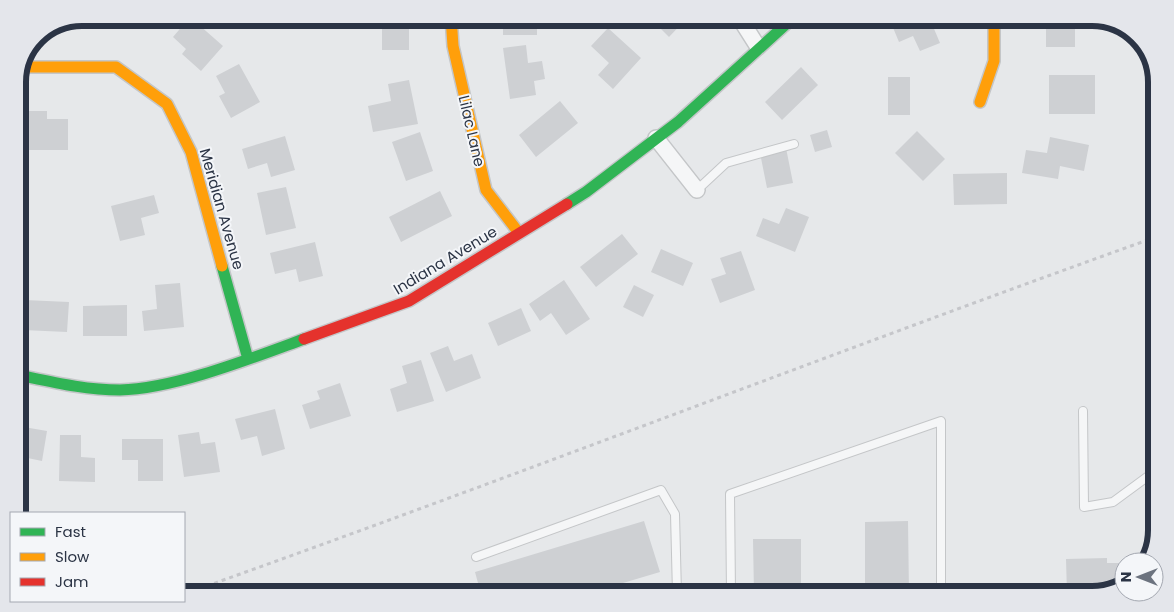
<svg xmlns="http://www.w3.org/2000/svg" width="1174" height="612" viewBox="0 0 1174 612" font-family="Poppins,sans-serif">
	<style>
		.green { fill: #d6ded6 }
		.building { fill: #ced0d3 }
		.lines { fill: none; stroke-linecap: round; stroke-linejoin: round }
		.lane-casing { stroke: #c4c6c8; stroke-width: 10 }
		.street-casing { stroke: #c4c6c8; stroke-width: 18 }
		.fast-casing { stroke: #c4c6c8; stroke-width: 14 }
		.slow-casing { stroke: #c4c6c8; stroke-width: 14 }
		.jam-casing { stroke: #c4c6c8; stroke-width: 14 }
		.path { stroke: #c5c6ca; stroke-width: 3; stroke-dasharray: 4 4; stroke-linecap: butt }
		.lane { stroke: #f5f6f7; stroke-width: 8 }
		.street { stroke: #f5f6f7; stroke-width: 15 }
		.fast { stroke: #30b455; stroke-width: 11 }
		.slow { stroke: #ff9f0a; stroke-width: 11 }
		.jam { stroke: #e5322d; stroke-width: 11 }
		.labels { text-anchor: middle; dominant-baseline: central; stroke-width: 4; stroke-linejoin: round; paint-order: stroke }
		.street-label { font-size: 15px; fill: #2b3445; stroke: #f4f6f9 }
		.rim { fill: none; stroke: #2b3445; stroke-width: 6 }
	</style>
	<rect width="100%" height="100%" fill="#e6e8ea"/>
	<path class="green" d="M252 18H346L345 26 313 28 255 20Z"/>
	<path class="building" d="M120 17H141L137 27 119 20Z
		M190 17 223 46 201 71 182 54 186 49 173 37Z
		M382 17H409V50H382Z
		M503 17H551V20H537V35H503Z
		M649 17H688L669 37Z
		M891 17H929L940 43 920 51 913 36 899 42 889 18Z
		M1046 17H1075V47H1046Z
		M608 28 641 58 613 89 598 75 609 63 591 46Z
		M526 45 528 63 542 61 545 79 534 81 536 95 510 99 503 48Z
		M239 64 260 102 231 118 219 96 225 93 216 76Z
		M801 67 818 85 782 120 765 102Z
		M1049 75H1095V114H1049Z
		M888 77H910V115H888Z
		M409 80 418 124 373 132 368 106 391 101 388 84Z
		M560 101 578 123 536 157 519 135Z
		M28 111H47V119H68V150H28Z
		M827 130 832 147 815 152 810 135Z
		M917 131 945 159 923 181 895 153Z
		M420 132 433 171 406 181 392 142Z
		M285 136 295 170 271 177 267 163 248 169 242 149Z
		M1050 137 1089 145 1084 171 1060 166 1058 179 1022 173 1026 150 1047 153Z
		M786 148 793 183 767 188 760 153Z
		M1007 173V204L954 205 953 174Z
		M286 187 296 228 266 235 257 193Z
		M440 191 452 216 401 242 389 217Z
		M154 195 159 213 141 218 145 235 120 241 111 206Z
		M786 208 809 217 795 252 756 236 763 218 779 224Z
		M622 234 638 254 596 287 580 267Z
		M315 242 323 276 299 282 296 269 275 274 270 253Z
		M661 249 693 263 683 286 651 272Z
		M741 251 755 290 720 303 711 279 726 274 720 258Z
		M564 280 590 319 566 335 551 313 540 321 529 304Z
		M180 283 184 327 144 331 142 311 157 309 155 285Z
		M634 285 654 295 643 317 623 307Z
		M24 300 69 302 67 332 23 330Z
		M127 305V336H83V306Z
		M521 308 531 331 498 346 488 323Z
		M448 346 454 361 472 354 481 378 446 392 430 353Z
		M421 360 434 401 397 412 390 389 407 383 402 366Z
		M340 383 351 416 310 429 302 405 320 399 317 391Z
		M275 409 285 449 262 456 257 436 241 440 235 419Z
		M18 426 47 431 42 461 18 456Z
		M199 432 201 444 215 442 220 472 184 477 178 435Z
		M60 435H81V457L95 458V482L59 481Z
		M122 439H163V481H138V460H122Z
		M644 521 660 572 586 594H481L475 572Z
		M908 521 909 594H865V522Z
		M753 539H801V594H754Z
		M1107 558V563H1124V586L1092 594H1067L1066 559Z"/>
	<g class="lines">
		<g class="lane-casing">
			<path id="lane" d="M697 190 726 163 794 144
				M1083 411 1084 507 1113 502 1147 477 1156 476
				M476 557 661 490 675 514 677 594
				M731 594 730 494 941 421V594"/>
		</g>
		<g class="street-casing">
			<path id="street" d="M739 17 758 47
				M656 138 697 190"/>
		</g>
		<g class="fast-casing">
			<path id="fast" d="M567 204 586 192 678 122 794 17
				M222 266 248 359
				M18 375C52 382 85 390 120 390 174 389 252 358 304 339"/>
		</g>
		<g class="slow-casing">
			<path id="slow" d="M451 17 453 46 486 190 519 233
				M23 67H116L167 104 191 152 222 266
				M980 102 994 61V17"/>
		</g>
		<g class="jam-casing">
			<path id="jam" d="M304 339 409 301 567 204"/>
		</g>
		<path class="path" d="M184 594C509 479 831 353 1156 237"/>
		<use href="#lane" class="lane"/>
		<use href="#street" class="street"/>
		<use href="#fast" class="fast"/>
		<use href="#slow" class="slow"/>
		<use href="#jam" class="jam"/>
	</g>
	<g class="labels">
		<g class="street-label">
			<text transform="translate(472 131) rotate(77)">Lilac Lane</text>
			<text transform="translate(222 209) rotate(74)">Meridian Avenue</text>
			<text transform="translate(445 260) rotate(-31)">Indiana Avenue</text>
		</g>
	</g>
	<path d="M0 0H1174V612H0ZM82 26H1092A56 56 0 0 1 1148 82V530A56 56 0 0 1 1092 586H82A56 56 0 0 1 26 530V82A56 56 0 0 1 82 26Z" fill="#e4e6eb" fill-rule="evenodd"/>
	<path class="rim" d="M82 26H1092A56 56 0 0 1 1148 82V530A56 56 0 0 1 1092 586H82A56 56 0 0 1 26 530V82A56 56 0 0 1 82 26Z"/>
	<rect x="10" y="512" width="175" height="90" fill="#f4f6f9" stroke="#a4a8b1"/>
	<rect x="20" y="528" width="25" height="8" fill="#30b455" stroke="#a4a8b1"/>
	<text x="55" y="537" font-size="15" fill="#2b3445">Fast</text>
	<rect x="20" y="553" width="25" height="8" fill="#ff9f0a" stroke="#a4a8b1"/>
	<text x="55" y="562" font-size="15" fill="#2b3445">Slow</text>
	<rect x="20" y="578" width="25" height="8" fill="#e5322d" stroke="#a4a8b1"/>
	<text x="55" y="587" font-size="15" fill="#2b3445">Jam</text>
	<g transform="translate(1139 577) rotate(270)"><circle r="24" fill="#f4f6f9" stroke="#a4a8b1"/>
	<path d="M0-4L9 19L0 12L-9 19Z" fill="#6c737f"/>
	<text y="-8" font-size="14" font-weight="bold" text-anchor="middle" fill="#2b3445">N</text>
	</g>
</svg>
